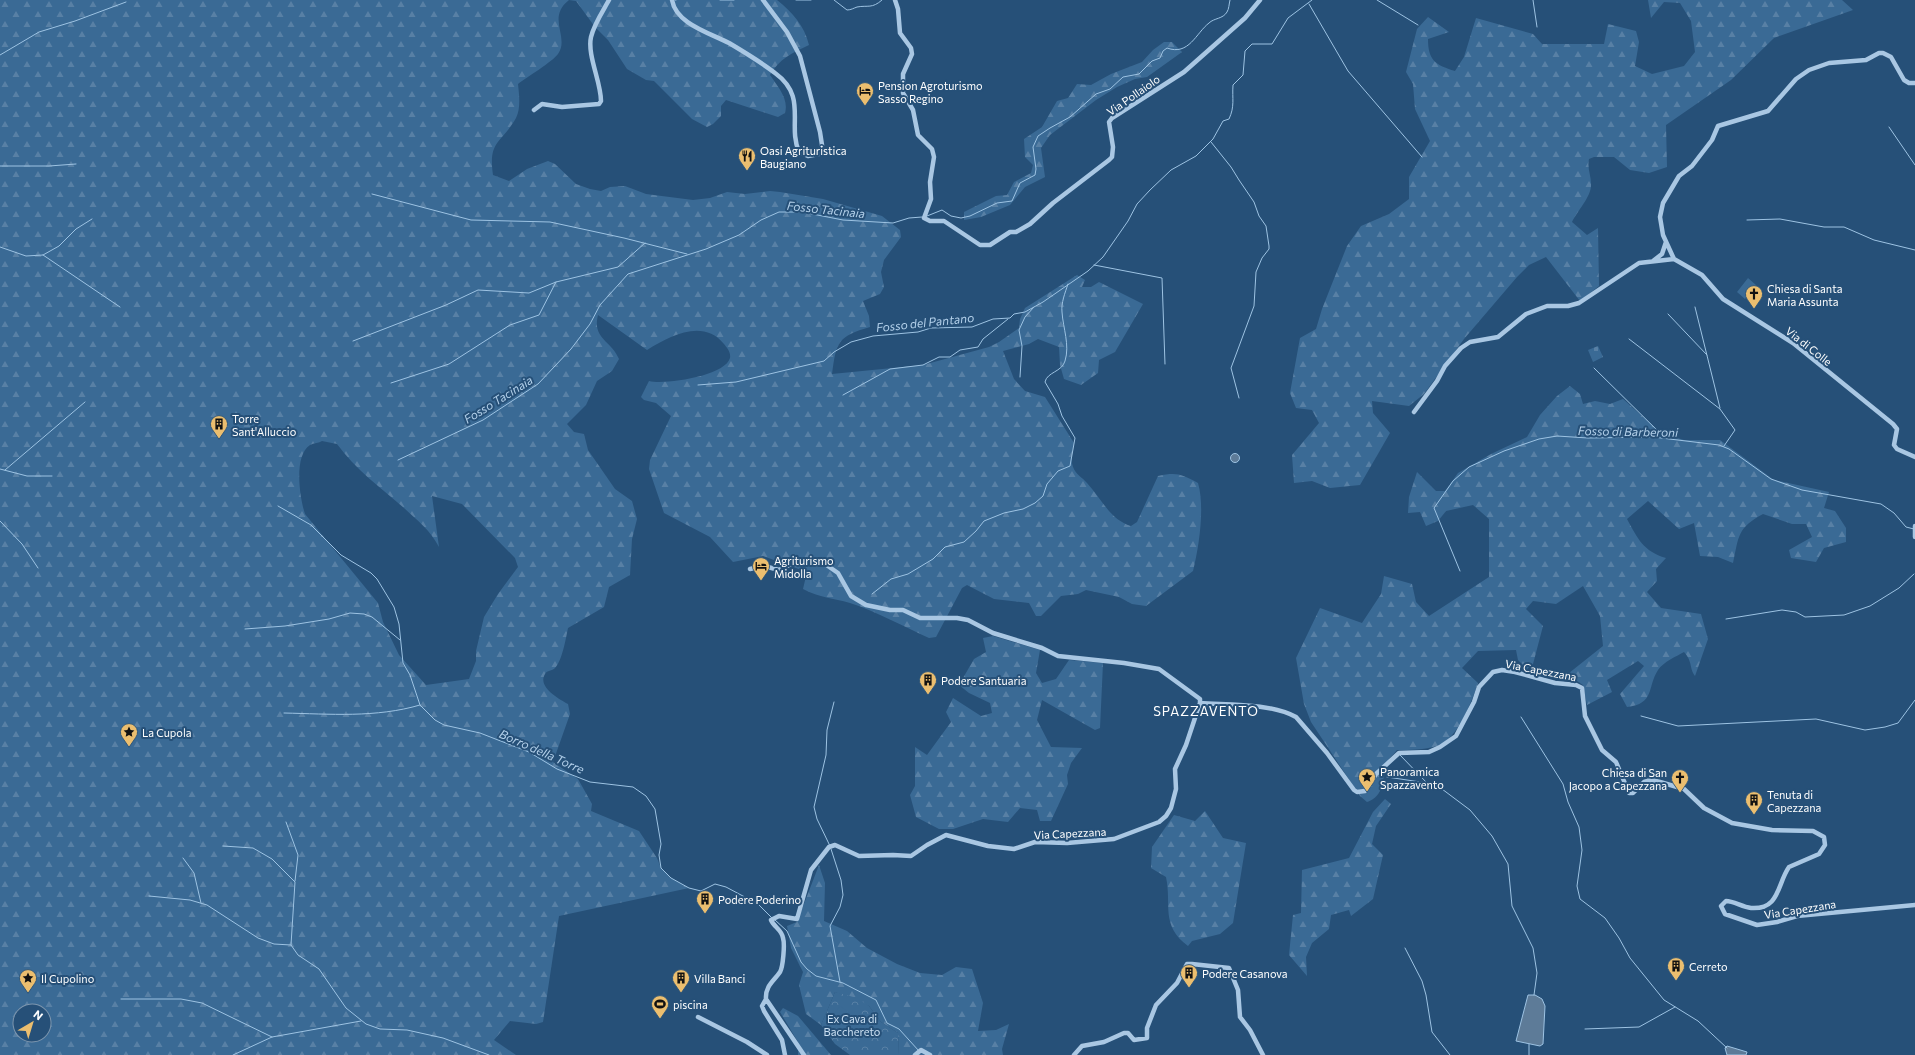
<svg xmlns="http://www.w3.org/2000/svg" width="1915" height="1055" viewBox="0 0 1915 1055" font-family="Commissioner,sans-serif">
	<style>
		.forest { fill: url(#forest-firs); fill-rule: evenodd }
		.cemetery { fill: url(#cemetery-stones) }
		.park { fill: url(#park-crowns) }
		.pitch { fill: #3a6a95 }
		.water { fill: #5d7b98; stroke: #9dc3e3 }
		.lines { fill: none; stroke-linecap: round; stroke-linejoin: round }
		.stream { stroke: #9dc3e3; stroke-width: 1 }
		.minor { stroke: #a9c7e3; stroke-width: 4.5 }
		.labels { text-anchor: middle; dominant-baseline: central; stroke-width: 4; stroke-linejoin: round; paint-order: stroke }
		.poi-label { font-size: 11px; fill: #fff; stroke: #265078; text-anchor: start }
		.street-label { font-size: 11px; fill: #fff; stroke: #265078 }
		.park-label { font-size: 11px; fill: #cbe0f3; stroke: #265078 }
		.water-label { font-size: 12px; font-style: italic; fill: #b4d1eb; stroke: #265078 }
		.quarter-label { font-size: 13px; letter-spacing: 1px; fill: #fff; stroke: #265078 }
	</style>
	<defs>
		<pattern id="forest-firs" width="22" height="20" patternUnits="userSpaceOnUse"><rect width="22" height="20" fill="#3a6a95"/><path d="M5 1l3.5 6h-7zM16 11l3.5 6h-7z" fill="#5880a5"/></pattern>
		<pattern id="cemetery-stones" width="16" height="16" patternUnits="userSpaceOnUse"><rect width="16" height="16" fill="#3a6a95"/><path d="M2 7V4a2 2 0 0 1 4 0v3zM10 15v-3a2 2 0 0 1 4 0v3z" fill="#5880a5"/></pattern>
		<pattern id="park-crowns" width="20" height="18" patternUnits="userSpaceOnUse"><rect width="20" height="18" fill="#3a6a95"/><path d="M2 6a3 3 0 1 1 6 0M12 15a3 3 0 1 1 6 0" fill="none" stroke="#5880a5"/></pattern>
	</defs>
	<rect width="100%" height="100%" fill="#265078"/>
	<path class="forest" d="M0 0H569C546 18 570 37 558 54 552 62 527 77 518 84 519 94 521 108 516 118 501 144 488 140 493 175L509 181 527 169 548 161 555 164 576 184 590 189 601 191 610 187 625 186 646 194 693 200 710 198 727 192 745 194 770 191 780 192 823 199 882 216 900 230 901 237 884 260 881 272 884 287 880 294 863 301 869 316 870 327C838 336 836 342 832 374L923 365 989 347 999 342 1019 328 1020 319 1025 308 1077 275 1085 280 1082 287H1091L1099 282 1143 304 1115 352 1099 360 1098 373 1081 385 1064 379 1060 365 1059 347 1038 339 1029 344 1003 351 1014 379 1025 391 1045 397 1074 443C1073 451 1070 458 1073 467 1076 475 1082 477 1087 483 1101 498 1110 520 1131 526L1137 522 1158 476C1177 472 1181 474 1198 483 1205 507 1199 547 1193 571L1146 606 1132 604 1119 597 1086 590 1078 594 1061 596 1041 616H1036L1029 603 994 599 967 585 962 588 936 637 929 638C905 627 875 611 850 603 833 598 820 598 803 589L807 572 763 556 733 562 710 537 664 513 649 469 650 460 671 416 656 403 644 400 641 397 649 381C665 385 725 376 730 358 731 352 727 348 724 344 703 318 670 336 647 350L598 315C592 339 611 340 619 359L612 371 597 381 586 405 567 424 574 432 584 434 588 450 615 489 632 501 637 519 632 539 630 575 609 587 604 607 568 628C566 638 562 661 555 668 552 671 547 670 545 674 537 687 559 699 568 704L570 714 553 762 578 779 592 804 591 811 639 831 657 858 661 868 671 878 689 888 559 916 543 1022 536 1024 510 1021 494 1040 516 1055H0ZM322 441 337 444C355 469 381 488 404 508 418 521 430 530 439 547L432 496 462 504 515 558 518 567 498 594 484 617 476 651V661L469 679 426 685 399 655 383 622 378 603 305 514C300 499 293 456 310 445 314 443 319 443 322 441ZM20 1011H44V1035H20Z
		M569 0H777C793 13 804 25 809 45 792 53 779 59 770 75 778 87 789 99 785 113L778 117 726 100 721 106V116L713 124 707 127 692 119 654 81 646 80 627 69 608 40 595 27 576 1Z
		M1648 0H1842L1853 10 1774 38 1731 80 1666 125 1667 167 1649 173 1630 170 1614 157H1594L1589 159C1587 168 1591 175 1591 184 1592 196 1577 211 1572 222L1587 235 1598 228 1599 286 1580 301 1546 257 1529 265 1517 277 1464 339 1424 394 1409 406 1372 401 1373 413 1390 433 1360 485 1330 488 1312 481 1294 483 1292 455 1319 423 1312 410 1296 408 1290 393 1300 338 1316 329 1322 309 1347 246 1361 226 1389 214 1409 199V177L1430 141 1415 109 1413 84 1406 72 1417 29 1428 17 1449 32 1428 39C1428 60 1435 65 1455 71L1464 57 1476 18 1533 34 1542 44H1604L1608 24 1636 31 1639 42 1635 66 1652 74 1684 66 1695 52 1691 21 1680 3 1664 2 1651 18Z
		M1164 42H1172L1182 52 1147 77 1135 79 1117 87 1096 100 1050 135 1041 148 1045 177 1025 187 1010 205 981 217 964 220V212L996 196 1007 195 1014 182 1031 173 1033 165 1025 157 1024 139 1042 127 1057 101 1068 98 1077 84 1091 85 1111 74 1142 62 1153 50Z
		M1570 386 1580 394 1583 404 1595 401 1610 404 1623 399 1661 433 1684 440H1720L1774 480 1829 492 1824 508 1835 511 1846 528V542L1824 548 1816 562 1791 558 1789 550 1812 537 1806 524H1792L1763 514C1737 528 1739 536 1733 563L1718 557 1700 556 1694 523 1679 529 1648 501 1627 519C1638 539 1643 551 1666 558L1656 569 1657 581 1647 592 1661 608 1701 614 1708 639 1695 676C1689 668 1693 662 1684 652 1677 656 1663 662 1658 670 1647 687 1655 704 1627 707L1620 694 1644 666 1638 661 1607 680 1612 692 1587 705 1583 685 1577 681H1562L1564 677 1603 646 1600 616 1583 586 1556 604 1533 601 1526 609 1543 626 1533 664 1527 669 1518 660 1516 650 1478 651 1462 668 1478 683C1471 703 1458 739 1437 746 1424 750 1410 750 1397 750 1394 754 1389 758 1387 762 1382 778 1385 796 1367 802L1360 796 1311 722 1304 704 1296 658 1320 608 1362 623 1381 594 1384 576 1412 584 1416 602 1429 616 1489 577V519L1473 505 1446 511 1438 521 1426 526 1420 512 1408 513 1409 497 1417 472 1436 491H1445L1458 473 1491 454 1527 437 1540 415 1557 396Z
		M993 636 1040 650 1036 673 1042 683 1056 679 1069 660 1103 663 1100 728 1095 730 1042 700 1037 720 1051 747 1082 748 1071 763 1067 775 1068 784 1051 821H1040L1037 810 1020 808 1008 822 983 819 953 829H939L916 817 910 795 915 786V747L927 755 951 722 946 712 953 698 981 716 992 713 990 703 969 693 959 685 974 659 986 652 983 638Z
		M1385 799 1391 804 1376 826 1372 844 1383 855 1373 899 1351 916 1349 910 1331 915 1329 929 1312 943 1306 957 1307 976 1289 955 1293 915 1301 913 1302 870 1349 858 1373 812Z
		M1205 811 1223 838 1246 843 1233 923 1220 934 1192 941 1188 946C1160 925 1172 905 1166 877L1151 868 1152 847 1174 815 1195 821Z
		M819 865 825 883 824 921 847 931 867 948 897 964 920 973 942 975 956 967 972 969 983 1003 978 1031 996 1030 1009 1024 1002 1049 1003 1055H899L898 1033 881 1022 869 1006 835 992 821 1025 806 1014 799 985 803 972 791 948 787 926 797 922Z
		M783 1008 798 1016 831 1055H798V1042L780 1012Z"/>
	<path class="cemetery" d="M1598 346 1603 357 1593 362 1588 350Z"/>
	<path class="park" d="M835 992 857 998 869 1006 881 1022 898 1033 899 1055H850L835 1044 821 1025Z"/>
	<path class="pitch" d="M1748 278 1756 285 1745 299 1737 292Z
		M840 1006 855 1017 840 1036 826 1025Z"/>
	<path class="water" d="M1230.5 458a4.5 4.5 0 1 1 9 0a4.5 4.5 0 1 1-9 0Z
		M1528 995H1535L1542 999 1545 1006 1543 1044 1540 1046 1516 1041Z
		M1727 1046 1747 1052 1746 1055H1727L1725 1048Z"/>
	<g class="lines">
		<path class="stream" d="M675 0H676
			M720 0H734
			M796 0H811
			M834 0 847 10C851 10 854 8 857 7 868 5 872 9 882 0
			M1377 0 1418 25
			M1533 0 1537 27
			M1309 4 1348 71 1422 157
			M0 55 39 32 75 21 126 2
			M1889 127 1915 165
			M1211 142 1231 167 1239 180 1254 202 1259 216 1266 226 1269 246V249L1262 258 1256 272 1254 306 1231 368 1239 398
			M0 166H49L76 164
			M372 194 471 220 550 222 624 238 687 254
			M927 216 942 210 951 216 961 218 970 216 997 203 1012 201 1020 183 1035 175 1036 169 1033 147 1038 136 1050 128 1070 117 1096 94 1110 89 1123 77 1139 74 1152 61 1160 58 1163 51 1167 48C1189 56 1196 33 1209 23 1214 18 1223 19 1227 12 1229 9 1229 4 1230 0
			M1747 220 1780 219 1824 227H1844L1874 240 1915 250
			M0 247 26 256 43 255 59 246 76 229 92 219
			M43 255 120 307
			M1094 265 1162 278 1165 364
			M1695 307 1720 408
			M1668 314 1707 355
			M1629 339 1720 409 1735 430 1724 446
			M353 341 446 305 478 290 529 293 556 282 618 267 645 243
			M1594 368 1665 438
			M1020 377 1022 346 1019 330 1025 317 1034 307
			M391 383 449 364 510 325 539 315 556 282
			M698 385 736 382 824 361 834 352 851 342 873 336 918 332 931 328 972 327 993 319 1010 318 1014 314 1025 312 1043 302 1088 271 1103 257 1128 221 1137 204 1150 190 1171 170 1196 156 1213 139 1223 121 1229 119C1235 106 1232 99 1233 85L1243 75 1245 51 1252 44H1272L1288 18 1312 0
			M843 395 890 369 923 365 939 357H950L960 350 978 347 983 339 1008 319
			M398 460 483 420 538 384 571 349 590 324 600 305 628 274 706 249 739 235 761 220 779 212H802L843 220 893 223 909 218 922 217
			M0 469 27 476H52
			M5 470 85 402
			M278 506 311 525 341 555 371 573 377 579 394 607 399 624 403 663 410 675 420 705 435 720 444 725 480 733 529 752 557 769 590 782 633 787 646 796 655 809 661 844 659 855 661 868 671 878 689 888 701 891 715 884 726 887 758 904 772 918
			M0 521 22 544 38 568
			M1460 571 1434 508 1453 481 1469 467 1504 451 1539 439 1557 436 1588 438 1653 437 1719 445 1729 449 1771 479 1802 490 1881 504 1894 513 1906 527 1914 529
			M872 594 891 579 908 574 933 559 945 547 964 542 976 531 984 521 1004 513 1023 509 1035 503 1043 496 1047 484 1058 471 1070 466 1075 438 1062 416 1058 404 1045 382C1047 372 1062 372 1065 361 1070 345 1063 328 1062 312 1061 303 1065 293 1068 284
			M1726 619 1782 610 1796 612 1805 617 1844 615 1870 606 1899 588 1914 574
			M245 629 285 626 329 619 350 613 364 614 372 617 400 640
			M284 713C330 714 376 718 420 705
			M1641 716 1678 726 1816 719 1865 730 1885 727 1898 723 1915 700
			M1521 717 1563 784 1568 802 1579 827 1582 850 1577 886 1580 899 1605 918 1619 938 1630 958 1664 1000 1698 1021 1727 1048
			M1400 755 1427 783
			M1387 777 1427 783 1442 789 1470 810 1492 836 1508 864 1512 906 1533 948 1537 973 1534 995
			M286 822 298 855 295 881
			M223 846 253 848 272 859 295 882 291 945
			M830 846 817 819 814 807 826 755 827 730 834 702
			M831 849 841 880 843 895 840 907 830 926 840 982
			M183 858 194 873 201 903
			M149 896 190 900 207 905 258 938 274 944 291 945 298 955 319 969 346 1008 366 1024 380 1029 407 1030 443 1038 489 1055
			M775 920 787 931 801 962 807 969 816 976 843 983 876 1000 887 1023 899 1029 919 1051
			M1405 948 1422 981 1426 995 1432 1032 1450 1055
			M121 999H181L202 1003 272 1037
			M1585 1029 1639 1027 1675 1007
			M233 1055 272 1037 361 1021
			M1529 1055V1044"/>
		<path class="minor" d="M672 0C676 24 710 33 729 43 744 52 761 62 775 73 808 97 787 124 799 152L808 156 819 154 822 145 820 132 800 56 787 32 763 0
			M895 0 898 9 900 33 911 48 912 54 903 74V93L913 110 918 135 932 149 934 157 930 182 931 199 924 218 930 221H944L980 245H990L1010 232H1016L1030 224 1053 203 1109 160 1112 157 1113 147 1109 122 1112 118 1184 72 1245 18 1260 0
			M534 110 542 104 562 107 599 104 601 101C601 82 587 55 591 37 594 24 603 11 609 0
			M1674 259 1702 275 1723 299 1793 343 1893 424 1897 429 1894 445 1897 449 1915 457
			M1653 261 1662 254 1666 242
			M1414 412 1437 381 1445 366 1461 348 1470 342 1498 337 1526 314 1547 306H1568L1579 303 1639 263 1674 259 1663 235 1660 217 1663 203 1679 176 1692 166 1712 140 1718 126 1768 111 1796 79 1809 70 1829 63 1866 60 1879 53H1883L1891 57 1904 80 1909 83H1915
			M1915 526V537
			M750 569 764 566 779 570 799 560 825 564 838 573 851 596 866 605 890 610H903L920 618H957L968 620 993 633 1042 648 1058 656 1124 663 1159 669 1200 699V703L1186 745 1175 769 1176 789 1171 808 1166 816 1159 822 1114 839 1067 843 1035 842 1014 849 988 846 946 835 927 845 911 856 893 855 859 856 835 845 829 847 811 870 797 919 779 916 771 920C774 927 782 930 783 938 785 944 783 967 780 972 774 981 765 986 766 999L804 1055
			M1200 703C1229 705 1270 703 1296 717L1327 753 1354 790 1357 792 1365 791 1376 774 1399 753 1429 752 1440 747 1456 736 1474 702 1479 687 1493 672 1502 670 1515 672 1555 683 1576 685 1582 688 1585 716 1602 750 1616 762 1629 793H1633L1644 782 1651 780 1660 782 1684 789 1704 808 1732 823 1772 830 1813 831 1824 837 1825 845 1819 854 1789 867C1777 884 1780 910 1751 908 1742 907 1734 901 1726 901L1721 906 1725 914 1757 925 1777 922 1797 916 1915 905
			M766 999 762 1006 764 1011 782 1040 785 1055
			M698 1017 747 1042 767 1055
			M915 1055 921 1050 930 1055
			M1074 1055 1082 1046 1104 1042 1124 1033H1128L1134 1040 1147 1038V1028L1156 1005 1177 983 1187 964H1192L1229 968 1238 990 1240 1017 1250 1030 1263 1055"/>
	</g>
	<defs>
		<g id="hotel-pin" transform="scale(0.9)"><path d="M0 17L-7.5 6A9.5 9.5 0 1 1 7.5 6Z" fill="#ebbe6f" stroke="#265078"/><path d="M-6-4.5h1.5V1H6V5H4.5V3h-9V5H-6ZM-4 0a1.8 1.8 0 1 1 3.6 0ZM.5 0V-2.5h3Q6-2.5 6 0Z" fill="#111"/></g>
		<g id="restaurant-pin" transform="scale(0.9)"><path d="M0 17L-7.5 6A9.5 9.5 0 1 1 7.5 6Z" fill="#ebbe6f" stroke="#265078"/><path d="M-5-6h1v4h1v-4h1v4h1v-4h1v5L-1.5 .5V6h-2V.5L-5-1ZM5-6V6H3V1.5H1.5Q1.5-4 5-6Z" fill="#111"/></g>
		<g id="church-pin" transform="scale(0.9)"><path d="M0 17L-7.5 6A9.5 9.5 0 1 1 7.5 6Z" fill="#ebbe6f" stroke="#265078"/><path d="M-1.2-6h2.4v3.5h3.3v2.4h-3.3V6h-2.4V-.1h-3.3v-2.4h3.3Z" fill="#111"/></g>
		<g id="building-pin" transform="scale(0.9)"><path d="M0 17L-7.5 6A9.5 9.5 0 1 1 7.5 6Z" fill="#ebbe6f" stroke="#265078"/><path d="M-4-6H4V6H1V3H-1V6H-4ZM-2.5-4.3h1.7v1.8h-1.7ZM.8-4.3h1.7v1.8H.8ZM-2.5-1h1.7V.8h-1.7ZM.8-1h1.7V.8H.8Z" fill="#111"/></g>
		<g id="sight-pin" transform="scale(0.9)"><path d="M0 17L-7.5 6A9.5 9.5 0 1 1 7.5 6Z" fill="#ebbe6f" stroke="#265078"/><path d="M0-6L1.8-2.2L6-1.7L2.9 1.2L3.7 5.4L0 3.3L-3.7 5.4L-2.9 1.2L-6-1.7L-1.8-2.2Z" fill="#111"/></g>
		<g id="stadium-pin" transform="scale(0.9)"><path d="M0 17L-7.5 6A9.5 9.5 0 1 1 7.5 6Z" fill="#ebbe6f" stroke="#265078"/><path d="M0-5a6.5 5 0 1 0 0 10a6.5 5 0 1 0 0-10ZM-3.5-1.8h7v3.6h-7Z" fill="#111"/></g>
	</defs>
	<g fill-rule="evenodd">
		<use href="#hotel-pin" x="865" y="91"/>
		<use href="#restaurant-pin" x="747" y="156"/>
		<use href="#church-pin" x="1754" y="294"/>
		<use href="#building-pin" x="219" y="424"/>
		<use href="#hotel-pin" x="761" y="566"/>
		<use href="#building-pin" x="928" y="680"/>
		<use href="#sight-pin" x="129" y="732"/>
		<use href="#sight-pin" x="1367" y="777"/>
		<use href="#church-pin" x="1680" y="778"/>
		<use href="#building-pin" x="1754" y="800"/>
		<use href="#building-pin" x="705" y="899"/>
		<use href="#building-pin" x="1676" y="966"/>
		<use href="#building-pin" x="1189" y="973"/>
		<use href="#sight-pin" x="28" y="978"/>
		<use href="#building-pin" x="681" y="978"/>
		<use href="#stadium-pin" x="660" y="1004"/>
	</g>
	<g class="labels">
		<g class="poi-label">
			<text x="878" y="85">Pension Agroturismo<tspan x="878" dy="13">Sasso Regino</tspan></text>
			<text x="760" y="150">Oasi Agrituristica<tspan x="760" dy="13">Baugiano</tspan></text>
			<text x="1767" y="288">Chiesa di Santa<tspan x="1767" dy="13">Maria Assunta</tspan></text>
			<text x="232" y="418">Torre<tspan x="232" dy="13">Sant'Alluccio</tspan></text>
			<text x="774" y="560">Agriturismo<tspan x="774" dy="13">Midolla</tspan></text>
			<text x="941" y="680">Podere Santuaria</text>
			<text x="142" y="732">La Cupola</text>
			<text x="1380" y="771">Panoramica<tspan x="1380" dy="13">Spazzavento</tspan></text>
			<text x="1667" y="772" text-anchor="end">Chiesa di San<tspan x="1667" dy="13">Jacopo a Capezzana</tspan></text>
			<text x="1767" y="794">Tenuta di<tspan x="1767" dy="13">Capezzana</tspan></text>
			<text x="718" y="899">Podere Poderino</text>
			<text x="1689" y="966">Cerreto</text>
			<text x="1202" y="973">Podere Casanova</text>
			<text x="41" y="978">Il Cupolino</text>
			<text x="694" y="978">Villa Banci</text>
			<text x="673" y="1004">piscina</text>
		</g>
		<g class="street-label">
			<text transform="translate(1133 95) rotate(-35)">Via Pollaiolo</text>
			<text transform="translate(1809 346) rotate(38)">Via di Colle</text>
			<text transform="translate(1541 670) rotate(11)">Via Capezzana</text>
			<text transform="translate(1070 833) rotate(-3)">Via Capezzana</text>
			<text transform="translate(1800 909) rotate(-9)">Via Capezzana</text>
		</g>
		<g class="park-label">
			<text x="852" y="1018">Ex Cava di<tspan x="852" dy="13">Bacchereto</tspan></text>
		</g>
		<g class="water-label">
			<text transform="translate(826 209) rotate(6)">Fosso Tacinaia</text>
			<text transform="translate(925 322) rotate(-6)">Fosso del Pantano</text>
			<text transform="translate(498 399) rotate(-32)">Fosso Tacinaia</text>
			<text transform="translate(1628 431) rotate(1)">Fosso di Barberoni</text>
			<text transform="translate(542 751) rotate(24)">Borro della Torre</text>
		</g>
		<g class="quarter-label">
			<text x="1206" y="711">SPAZZAVENTO</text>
		</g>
	</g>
	<g transform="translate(32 1023) rotate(38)"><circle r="19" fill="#265078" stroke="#7d96ae"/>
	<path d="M0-3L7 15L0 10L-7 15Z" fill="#ebbe6f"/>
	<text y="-6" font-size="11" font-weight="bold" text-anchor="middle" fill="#ffffff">N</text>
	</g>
</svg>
